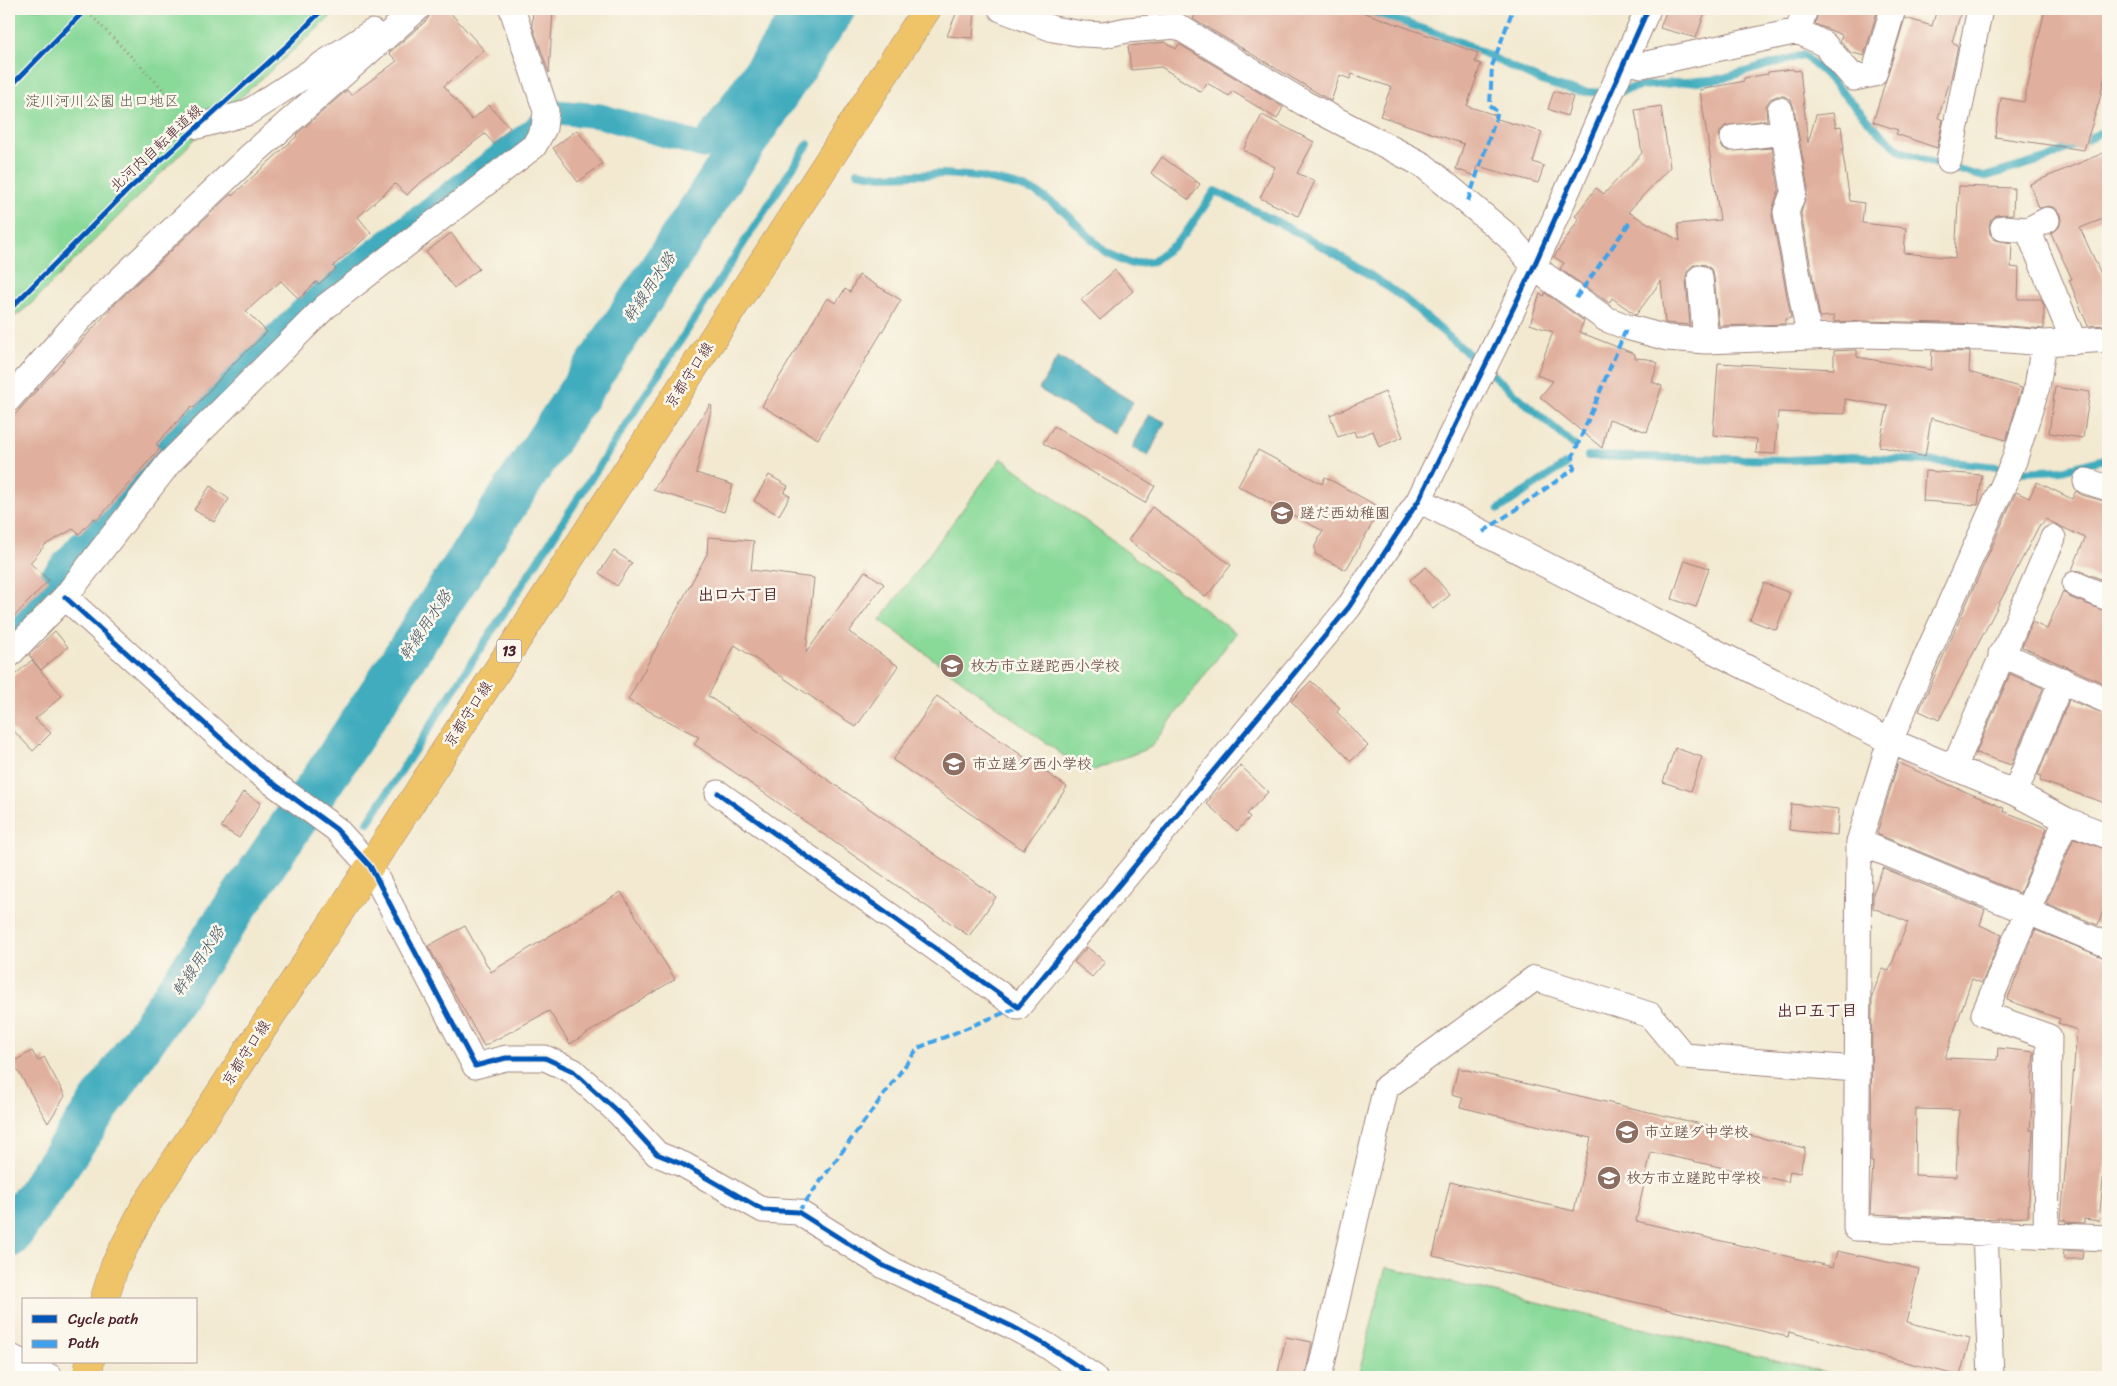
<svg xmlns="http://www.w3.org/2000/svg" width="2117" height="1386" viewBox="0 0 2117 1386" font-family="Sriracha,'Klee One',sans-serif">
	<style>
		.green { fill: #89d999; stroke: #6a7c62 }
		.water { fill: #3facbe; stroke: #446674 }
		.lines { fill: none; stroke-linecap: round; stroke-linejoin: round }
		.stream { stroke: #3facbe; stroke-width: 8 }
		.canal { stroke: #3facbe; stroke-width: 25 }
		.river { stroke: #3facbe; stroke-width: 44 }
		.building { fill: #e0af9d; fill-rule: evenodd }
		.minor-casing { stroke: #9e847e; stroke-width: 27 }
		.major-casing { stroke: #9e847e; stroke-width: 29 }
		.path { stroke: #9e847e; stroke-width: 3; stroke-dasharray: 1 4; stroke-linecap: butt }
		.minor { stroke: #fff; stroke-width: 25 }
		.major { stroke: #efc469; stroke-width: 28 }
		.quiet { stroke: #40a2eb; stroke-width: 4; stroke-dasharray: 8 4; stroke-linecap: butt }
		.cycleway-casing { stroke: #fbf7ec; stroke-width: 8 }
		.cycleway { stroke: #0057b8; stroke-width: 5 }
		.labels { text-anchor: middle; dominant-baseline: central; stroke-width: 5; stroke-linejoin: round; paint-order: stroke }
		.shield { fill: #fbf7ec; stroke: #7f6065; stroke-width: 1 }
		.shield-label { font-size: 14px; font-weight: bold; fill: #4a1f2b }
		.park-label { font-size: 15px; fill: #5d574c; stroke: #fbf7ec }
		.street-label { font-size: 15px; fill: #4a1f2b; stroke: #fbf7ec }
		.education-label { font-size: 15px; font-weight: bold; fill: #785e54; stroke: #fbf7ec; text-anchor: start }
		.water-label { font-size: 16px; font-style: italic; fill: #465766; stroke: #fbf7ec }
		.neighbourhood-label { font-size: 16px; font-weight: bold; fill: #4a1f2b; stroke: #fbf7ec }
	</style>
	<rect width="100%" height="100%" fill="#fbf7ec"/>
	<filter id="ink" filterUnits="userSpaceOnUse"><feTurbulence type="fractalNoise" baseFrequency=".02" numOctaves="2"/><feDisplacementMap in="SourceGraphic" scale="10" xChannelSelector="R" yChannelSelector="G"/><feConvolveMatrix kernelMatrix="1 2 1 2 8 2 1 2 1" color-interpolation-filters="sRGB"/></filter>
	<filter id="wash" filterUnits="userSpaceOnUse"><feTurbulence type="fractalNoise" baseFrequency=".0096" numOctaves="4" result="noise"/><feDisplacementMap in="SourceGraphic" scale="20" xChannelSelector="R" yChannelSelector="G"/><feGaussianBlur stdDeviation="1.12" result="paint"/><feColorMatrix in="noise" values="0 0 0 0 0 0 0 0 0 0 0 0 0 0 0 0 0 1.4 0 .05"/><feComposite in="paint" operator="in"/></filter>
	<g filter="url(#wash)">
		<rect width="100%" height="100%" fill="#f2e9d0"/>
		<path class="green" d="M9 9H339L201 133 31 304 9 321Z
			M1001 458 1236 633 1151 747 1087 773 880 620Z
			M1386 1267 1837 1375V1377H1358Z"/>
		<path class="water" d="M1058 357 1133 402 1113 434 1039 389Z
			M1149 414 1165 422 1148 456 1132 448Z"/>
		<g class="lines">
			<path class="stream" d="M1364 9C1394 19 1425 29 1455 40 1503 59 1551 97 1606 92
				M1617 92 1641 86 1720 79 1803 55 1823 72 1881 134 1901 151 1939 165 1984 177 2048 158 2108 129
				M857 172 881 176 944 174 979 177 1015 185 1036 192 1063 210 1104 251 1131 264 1153 261 1174 245 1185 234 1215 191C1281 223 1346 256 1405 299L1574 445
				M1588 456 1788 460 1852 457 1962 463 1997 467
				M2018 472 2062 470 2108 458
				M1499 509 1565 465
				M368 822 808 144"/>
			<path class="canal" d="M9 627 160 452 318 295 557 112 600 116 703 146 797 9"/>
			<path class="river" d="M9 1236 335 762 833 9"/>
		</g>
		<g id="blocks">
			<path class="building" d="M433 9H447L484 50 444 86 472 120 489 105 510 128 494 144 485 134 416 186 407 195 395 184 358 217 371 233 333 266 336 269 319 284 316 282 299 299 281 281 246 311 267 332 234 363 194 408 192 406 156 444 160 448 97 520 94 518 79 534 73 529 45 545 30 563 49 580 9 622V421L114 305 231 194 232 196 296 137 297 134 347 90 351 95 397 61 389 53 427 20Z
				M533 9 553 10 549 73 532 25Z
				M958 9H975L973 38 947 36Z
				M1199 9H1354L1478 53 1475 62 1481 64 1467 106 1495 115 1494 118 1542 132 1533 162 1544 166 1538 183 1478 166 1475 176 1456 169 1464 144 1380 116 1391 87 1352 74 1350 79 1340 75 1331 101 1193 19Z
				M1667 9H1706L1696 38 1660 28Z
				M1819 9H1878L1864 56 1850 52 1840 40 1842 35 1815 24Z
				M1937 9H1962L1952 42 1958 45 1951 78 1938 118 1943 120 1937 148 1896 134 1898 130 1873 122 1905 18 1932 26Z
				M2045 9H2108V63L2099 102 2084 150 1995 137 2001 98 2024 102Z
				M1165 42 1176 49 1179 44 1283 107 1277 119 1232 91 1229 96 1207 83 1201 92 1161 67 1131 70 1128 46Z
				M1793 69 1794 71 1800 70 1808 143 1816 115 1833 113 1836 127 1841 126 1844 149H1842L1850 201 1864 203 1862 223 1906 228 1904 253 1955 258 1959 186 2014 188 2013 214 1996 215 1991 220 1989 226 1990 234 1995 240 2012 243 2011 267 2019 268 2018 299H2041L2044 306V329L1984 324 1864 321 1834 322V316L1820 317 1801 213 1808 189 1794 108 1791 100 1784 96H1777L1770 99 1766 106 1767 120 1725 126 1720 132 1719 139 1722 147 1728 151 1772 148 1779 190 1773 207 1772 215 1791 318 1785 319V324L1719 326 1714 277 1711 269 1706 265 1698 264 1692 266 1687 272 1686 279 1690 325 1665 323 1661 281 1636 315 1612 298 1609 303 1560 269 1564 263 1554 257 1579 219 1575 216 1596 188 1604 194 1642 153 1635 110 1661 106 1670 167 1628 212 1680 241 1678 224 1720 220 1700 90 1744 81V78L1768 74V72Z
				M1554 91 1573 97 1567 116 1548 109Z
				M1262 115 1314 142 1297 173 1315 181 1298 216 1260 198 1275 167 1243 150Z
				M577 130 602 164 578 182 553 148Z
				M2108 151V217L2080 228 2108 289V325L2088 326 2069 280 2072 279 2051 234 2059 227 2061 220 2060 214 2055 208 2048 206 2039 208 2030 184Z
				M1162 157 1200 184 1189 200 1151 173Z
				M451 233 479 269 454 288 426 252Z
				M1115 270 1133 291 1100 320 1081 300Z
				M859 275 901 300 818 439 762 406 827 298 836 303 845 289 850 292Z
				M1545 293 1584 321 1579 332 1635 354V358L1648 359 1658 363 1652 382 1662 386 1647 432 1609 419 1602 448 1540 397 1553 381 1537 375 1553 332 1530 324 1540 294 1544 296Z
				M1857 350V357L1931 370 1932 351 1970 352 1969 372 2022 388 2006 440 1931 418 1925 457 1879 446 1888 406 1845 399V414L1778 412 1775 454 1756 453 1757 439 1713 435 1718 363 1834 369V351Z
				M2055 387 2090 392 2083 438 2049 433Z
				M1385 392 1403 437 1379 447 1373 431 1356 437 1354 431 1338 437 1330 415Z
				M710 405 712 406 696 473 733 485 724 512 653 490Z
				M1054 426 1155 486 1145 503 1043 443Z
				M1258 450 1322 484 1325 477 1381 508 1346 570 1315 554V546L1323 531 1238 486Z
				M1925 471 1982 475 1978 505 1923 501Z
				M769 475 788 486 784 493 790 496 779 515 754 501Z
				M2037 482 2072 499 2076 491 2082 495 2108 502V582L2081 571 2072 570 2085 538 2045 519 2042 525 2040 524 1939 720 1919 711 2016 492 2029 498Z
				M210 486 229 499 214 522 194 510Z
				M1152 507 1231 565 1206 597 1128 540Z
				M708 537 754 541 751 570 814 578 806 653 865 571 884 584 849 632 898 666 856 727 735 645 708 696 996 897 969 936 694 744 699 737 628 700 707 554Z
				M614 551 632 563 617 586 599 573Z
				M1685 560 1709 568 1696 607 1672 599Z
				M1426 567 1450 595 1433 609 1410 580Z
				M1764 583 1790 593 1776 630 1750 620Z
				M2063 591 2069 597 2108 612V685L2022 647 2032 622 2047 629Z
				M55 631 68 647 41 670 29 655Z
				M32 660 62 696 35 719 51 733 33 751 9 726V680Z
				M2010 674 2043 688 2011 765 1976 753Z
				M1311 681 1340 708 1337 712 1368 746 1351 761 1291 701Z
				M937 696 1067 787 1023 850 893 760Z
				M2069 700 2108 715V804L2040 781 2041 776 2038 775Z
				M1675 748 1702 757 1691 791 1663 782Z
				M1898 763 2004 808 2003 811 2047 828 2020 893 1877 834Z
				M1241 766 1268 792 1247 814 1250 817 1237 831 1206 803Z
				M243 792 261 803 239 838 221 827Z
				M1791 804 1839 809 1837 835 1789 830Z
				M2074 838 2108 850V896L2098 925 2046 904Z
				M1883 868 1985 910 1980 925 2002 935 1982 983 1972 979 1945 1058 1997 1060 1998 1048 2034 1052 2031 1094H2033L2030 1130H2033L2028 1217 1981 1219 1870 1214 1873 1162H1871L1872 996 1882 969 1889 971 1908 922 1873 908V893ZM1916 1109 1959 1110 1956 1177 1915 1175Z
				M621 892 675 979 570 1044 549 1011 484 1046 428 946 465 926 491 972Z
				M2035 930 2108 959V1129L2099 1221 2084 1219V1223L2065 1222V1220H2061L2077 1030 2058 1023 2060 1019 2007 1000Z
				M1087 947 1105 962 1092 977 1074 962Z
				M32 1051 38 1061 44 1057 65 1096 48 1123 13 1062Z
				M1458 1068 1805 1148 1800 1173 1790 1171 1788 1182 1651 1152 1636 1221 1833 1267 1837 1251 1919 1269 1907 1322 1970 1338 1960 1376 1789 1332 1788 1337 1433 1256 1450 1182 1574 1211 1591 1138 1460 1107 1463 1097 1452 1094Z
				M2064 1251H2083L2082 1259H2063Z
				M1286 1337 1312 1342 1305 1377H1277Z"/>
		</g>
	</g>
	<g filter="url(#ink)">
		<use href="#blocks" fill-opacity="0" stroke="#9e847e" stroke-width="1"/>
		<g class="lines">
			<g class="minor-casing">
				<path id="minor" d="M1001 9 1053 29 1083 34 1104 35 1127 30 1177 26 1304 103 1423 165 1509 237 1534 266 1547 277 1606 319 1627 327 1667 338 1706 341 1864 335 1984 338 2044 343 2108 339
					M1798 31 1805 9
					M1625 61 1642 65 1798 31 1824 44 1854 78 1874 74 1893 9
					M1780 110 1794 191 1786 212 1809 336
					M198 126 247 113 372 32
					M1733 138 1784 132
					M1949 160 1980 9
					M2003 228 2028 230 2047 220
					M2028 230 2074 342
					M1700 278 1706 341
					M2044 343 2037 387 2014 461 1927 655 1890 741 1859 842 1856 1228 2108 1238
					M9 399 87 311 248 158 417 9
					M2086 481 2108 488
					M1419 500 1890 741 2015 793 2066 820 2108 836
					M2075 584 2108 598
					M65 597 258 772 336 829 370 866 475 1066 506 1058H545L573 1071 620 1114 657 1154 684 1165 763 1210 798 1212 884 1266 1011 1326 1046 1345 1094 1377
					M2001 654 2108 701
					M9 655 65 597 169 463 325 307 534 146 544 128 546 111 512 9
					M1954 768 2053 538
					M718 793 1018 1007 1349 607 1419 500 1534 266 1648 9
					M2015 793 2062 680
					M1859 842 2108 945
					M1985 1232 1991 1377
					M2046 1235 2049 1037 1984 1014 2066 820
					M9 1356 50 1377
					M1319 1377 1386 1087 1535 978 1650 1015 1684 1056 1856 1069"/>
			</g>
			<g class="major-casing">
				<path id="major" d="M104 1300 115 1265 144 1208 370 866 927 9
					M87 1377 90 1362"/>
			</g>
			<path class="path" d="M85 9 182 109"/>
			<use href="#minor" class="minor"/>
			<use href="#major" class="major"/>
			<path class="quiet" d="M1468 201 1498 112 1490 106 1492 66 1513 9
				M1576 298 1630 222
				M1483 532 1574 469 1573 456 1627 327
				M798 1212 918 1048 1018 1007"/>
			<g class="cycleway-casing">
				<path id="cycleway" d="M9 88 86 9
					M9 310 128 190 290 43 323 9
					M65 597 258 772 336 829 370 866 475 1066 506 1058H545L573 1071 620 1114 657 1154 684 1165 763 1210 798 1212 884 1266 1011 1326 1046 1345 1094 1377
					M718 793 1018 1007 1349 607 1419 500 1534 266 1648 9"/>
			</g>
			<use href="#cycleway" class="cycleway"/>
		</g>
	</g>
	<defs>
		<g id="school-disc" transform="scale(1.25)"><circle r="9.5" fill="#8d6e63" stroke="#fbf7ec"/><path d="M0-5L7-2L0 1L-7-2ZM-4 1L0 2.5L4 1V4Q0 6-4 4Z" fill="#fff"/></g>
	</defs>
	<g fill-rule="evenodd">
		<use href="#school-disc" x="1282" y="513"/>
		<use href="#school-disc" x="952" y="666"/>
		<use href="#school-disc" x="954" y="764"/>
		<use href="#school-disc" x="1627" y="1132"/>
		<use href="#school-disc" x="1609" y="1178"/>
	</g>
	<g class="labels">
		<rect class="shield" x="496.5" y="639.5" width="25" height="23" rx="4"/>
		<g class="shield-label">
			<text x="509" y="651">13</text>
		</g>
		<g class="park-label">
			<text x="102" y="101">淀川河川公園 出口地区</text>
		</g>
		<g class="street-label">
			<text transform="translate(156 148) rotate(-43)">北河内自転車道線</text>
			<text transform="translate(689 375) rotate(-57)">京都守口線</text>
			<text transform="translate(468 714) rotate(-57)">京都守口線</text>
			<text transform="translate(246 1053) rotate(-57)">京都守口線</text>
		</g>
		<g class="education-label">
			<text x="1300" y="513">蹉だ西幼稚園</text>
			<text x="970" y="666">枚方市立蹉跎西小学校</text>
			<text x="972" y="764">市立蹉ダ西小学校</text>
			<text x="1644" y="1132">市立蹉ダ中学校</text>
			<text x="1626" y="1178">枚方市立蹉跎中学校</text>
		</g>
		<g class="water-label">
			<text transform="translate(649 287) rotate(-56)">幹線用水路</text>
			<text transform="translate(425 625) rotate(-56)">幹線用水路</text>
			<text transform="translate(198 961) rotate(-56)">幹線用水路</text>
		</g>
		<g class="neighbourhood-label">
			<text x="738" y="594">出口六丁目</text>
			<text x="1817" y="1010">出口五丁目</text>
		</g>
	</g>
	<rect width="2117" height="1386" fill="none" stroke="#fbf7ec" stroke-width="30"/>
	<rect x="22" y="1298" width="175" height="65" fill="#fbf7ec" stroke="#b4a19f"/>
	<rect x="32" y="1315" width="25" height="8" fill="#0057b8" stroke="#b4a19f"/>
	<text x="68" y="1324" font-size="15" fill="#4a1f2b">Cycle path</text>
	<rect x="32" y="1340" width="25" height="8" fill="#40a2eb" stroke="#b4a19f"/>
	<text x="68" y="1348" font-size="15" fill="#4a1f2b">Path</text>
</svg>
